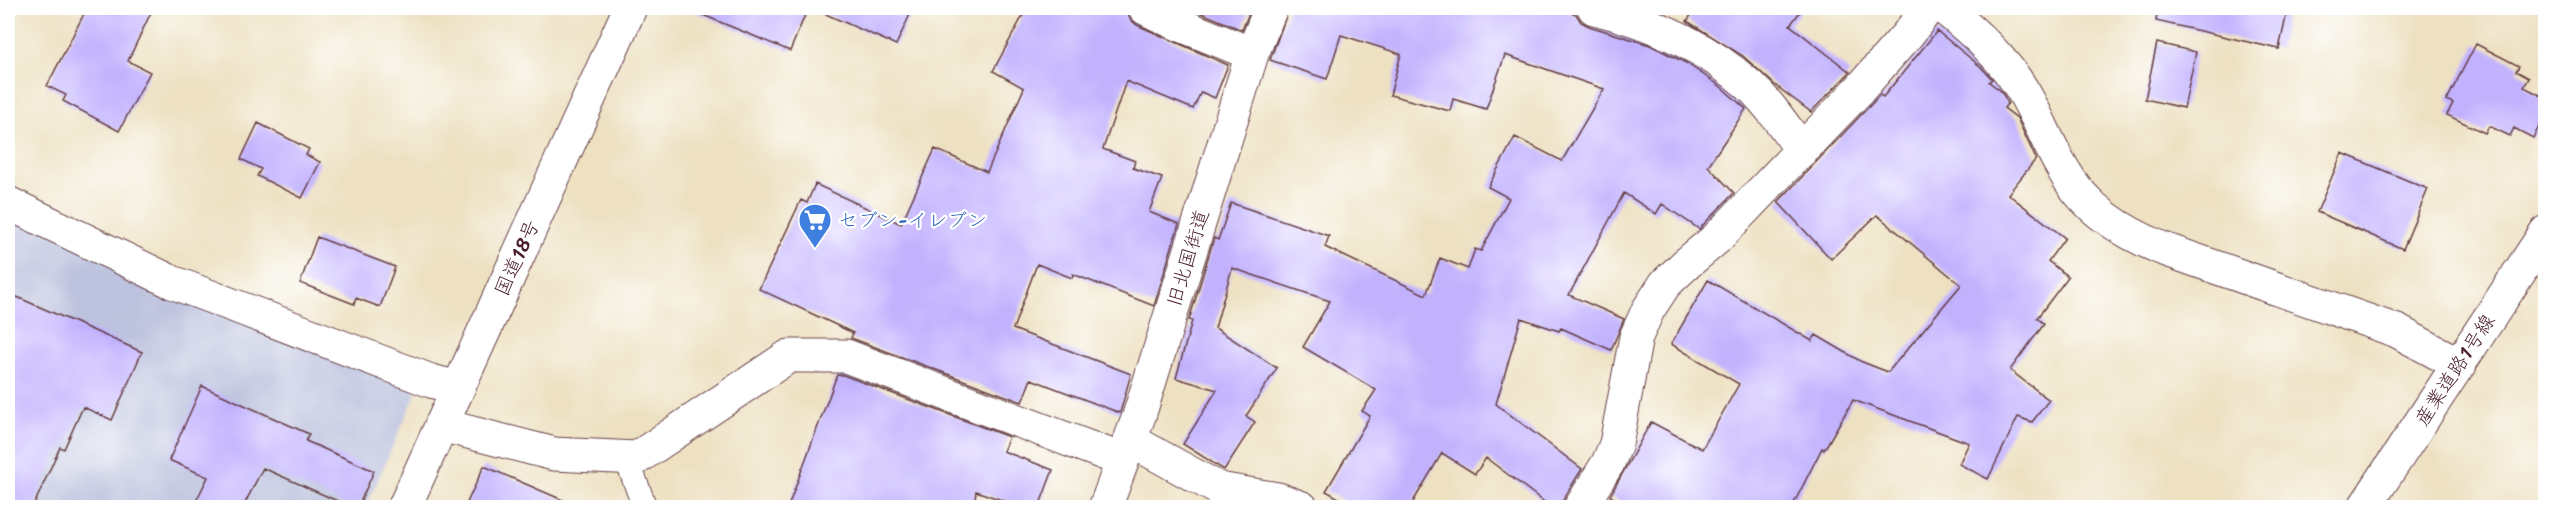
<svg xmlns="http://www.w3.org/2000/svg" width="2553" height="515" viewBox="0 0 2553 515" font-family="Sriracha,'Klee One',sans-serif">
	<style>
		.industrial { fill: #bdc3de }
		.building { fill: #c2b2fe }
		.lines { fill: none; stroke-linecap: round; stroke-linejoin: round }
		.lane-casing { stroke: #633c42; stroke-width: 26 }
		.street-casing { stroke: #633c42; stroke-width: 35 }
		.highway-casing { stroke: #633c42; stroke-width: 35 }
		.lane { stroke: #fff; stroke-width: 24 }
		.street { stroke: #fff; stroke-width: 33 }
		.highway { stroke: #fff; stroke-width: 33 }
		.labels { text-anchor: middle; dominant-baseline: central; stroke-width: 4.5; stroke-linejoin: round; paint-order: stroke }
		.shop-label { font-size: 20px; fill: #366cbe; stroke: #fff; text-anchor: start }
		.street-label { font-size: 20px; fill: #4a1f2b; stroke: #fff }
	</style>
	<rect width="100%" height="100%" fill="#fff"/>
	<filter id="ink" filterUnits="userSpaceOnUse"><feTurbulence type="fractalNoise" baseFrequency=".0167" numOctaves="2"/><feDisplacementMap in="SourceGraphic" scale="12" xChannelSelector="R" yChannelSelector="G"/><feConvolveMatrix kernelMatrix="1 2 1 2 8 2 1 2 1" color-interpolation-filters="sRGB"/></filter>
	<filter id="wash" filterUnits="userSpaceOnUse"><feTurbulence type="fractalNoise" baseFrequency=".008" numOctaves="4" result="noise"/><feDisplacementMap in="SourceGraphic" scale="24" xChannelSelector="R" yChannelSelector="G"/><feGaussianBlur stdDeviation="1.35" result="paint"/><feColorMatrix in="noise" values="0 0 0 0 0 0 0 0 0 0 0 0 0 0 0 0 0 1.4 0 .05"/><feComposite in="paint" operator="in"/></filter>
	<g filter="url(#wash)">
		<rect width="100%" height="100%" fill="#eee1c2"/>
		<path class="industrial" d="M8 213 411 385 416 394 366 507H8Z"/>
		<g id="blocks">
			<path class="building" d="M87 8H153L128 61 150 72 119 131 63 101 66 95 47 86Z
				M686 8H808L790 51Z
				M812 8H913L896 45Z
				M1027 8H1121L1127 10 1130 19 1137 25 1228 65 1215 98 1201 92 1193 109 1126 81 1103 149 1135 161 1133 168 1162 178 1149 212 1179 224 1154 306 1073 274 1072 278 1037 264 1013 329 1131 374 1120 413 1031 379 1022 402 851 338 853 333 759 289 801 200 807 203 815 184 901 224 935 149 987 172 1024 88 993 71Z
				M1193 8H1251L1242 30 1192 9Z
				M1289 8H1558L1576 14 1581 22 1589 26 1650 45 1686 63 1720 86 1746 109 1708 166 1734 193 1699 229 1662 204 1656 214 1624 193 1569 295 1624 319 1611 350 1561 328 1559 331 1521 318 1496 404 1582 469 1564 498 1561 507H1551L1486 458 1475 474 1442 453 1410 507H1355L1326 491 1370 416 1362 411 1376 390 1303 347 1330 301 1232 268 1215 328 1277 368 1246 416 1255 422 1224 470 1183 444 1217 390 1176 378 1192 321 1189 320 1214 238 1218 240 1231 203 1329 236 1325 247 1426 295 1440 258 1468 269 1475 249 1481 251 1509 198 1488 187 1515 137 1562 161 1604 89 1505 55 1486 109 1453 99 1450 111 1390 95 1401 54 1341 35 1327 79 1270 60Z
				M1696 8H1803L1790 25 1850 72 1811 112 1775 85 1743 56 1687 21Z
				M2158 8H2288L2279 49 2156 21Z
				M1937 31 1980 66 1992 79 1989 82 2001 91 2007 101 2008 103 2004 108 2017 118 2036 159 2008 194 2065 238 2048 261 2068 277 2037 318 2044 324 2010 370 2049 400 2032 422 2018 417 1988 479 1959 464 1969 443 1853 400 1824 450 1822 448 1792 507H1629L1610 496 1651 422 1702 449 1739 384 1671 344 1708 280 1812 341 1816 335 1860 361 1888 372 1961 285 1877 215 1831 259 1778 202 1880 95 1883 97Z
				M2157 43 2196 52 2184 108 2145 99Z
				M2476 44 2519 66 2516 71 2529 78 2524 87 2546 98V114L2533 138 2514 128 2510 136 2489 126 2485 133 2447 115 2453 103 2447 100Z
				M258 123 309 149 306 155 320 162 302 198 257 176 261 169 241 159Z
				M2342 153 2428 189 2403 249 2317 212Z
				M317 237 395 267 380 307 356 298 354 304 300 283Z
				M8 293 142 352 112 420 83 407 64 449 60 447 33 507H8Z
				M837 375H843L1009 437 1003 451 1053 470 1039 507H1022L976 491 974 507H788Z
				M202 386 309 434 306 441 374 471 358 507H351L263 468 243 507H193L208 477 169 460Z
				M484 466 579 507H465Z"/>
		</g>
	</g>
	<g filter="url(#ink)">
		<use href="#blocks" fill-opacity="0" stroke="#633c42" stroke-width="1.5"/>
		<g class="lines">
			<g class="lane-casing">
				<path id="lane" d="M626 457 645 508"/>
			</g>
			<g class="street-casing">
				<path id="street" d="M1145 8 1171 21 1252 54
					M1594 8C1652 22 1704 45 1749 85 1770 104 1785 128 1802 150
					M1944 8C1974 32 2003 58 2023 91 2038 116 2048 144 2063 169 2085 209 2121 231 2161 248L2397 331 2460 365
					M8 203 172 282 431 381 458 388
					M441 425 554 454 637 458 789 356H846L1122 460
					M1130 440 1219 489 1278 499 1302 508
					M1105 508 1139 416 1252 54 1271 8
					M1580 508 1608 463 1616 444 1636 337 1648 310 1665 284 1686 264 1716 239 1859 90 1908 34 1928 8
					M2364 508 2546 232"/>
			</g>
			<g class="highway-casing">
				<path id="highway" d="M404 508 630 8"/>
			</g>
			<use href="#lane" class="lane"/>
			<use href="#street" class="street"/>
			<use href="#highway" class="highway"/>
		</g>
	</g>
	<defs>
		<g id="supermarket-pin" transform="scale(1.725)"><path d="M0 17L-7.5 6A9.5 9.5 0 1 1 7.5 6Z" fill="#3f7fe0" stroke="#fff"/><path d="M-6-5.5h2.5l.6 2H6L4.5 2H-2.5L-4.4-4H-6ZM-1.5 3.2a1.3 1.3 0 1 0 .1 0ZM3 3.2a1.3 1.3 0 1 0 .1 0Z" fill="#fff"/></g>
	</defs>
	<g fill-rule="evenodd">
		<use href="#supermarket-pin" x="815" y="220"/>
	</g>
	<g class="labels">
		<g class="shop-label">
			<text x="838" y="220">セブン-イレブン</text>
		</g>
		<g class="street-label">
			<text transform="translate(517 258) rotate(-66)">国道18号</text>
			<text transform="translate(1188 258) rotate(-73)">旧北国街道</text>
			<text transform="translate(2455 370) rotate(-57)">産業道路1号線</text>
		</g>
	</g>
	<rect width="2553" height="515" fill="none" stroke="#fff" stroke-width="30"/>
</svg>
